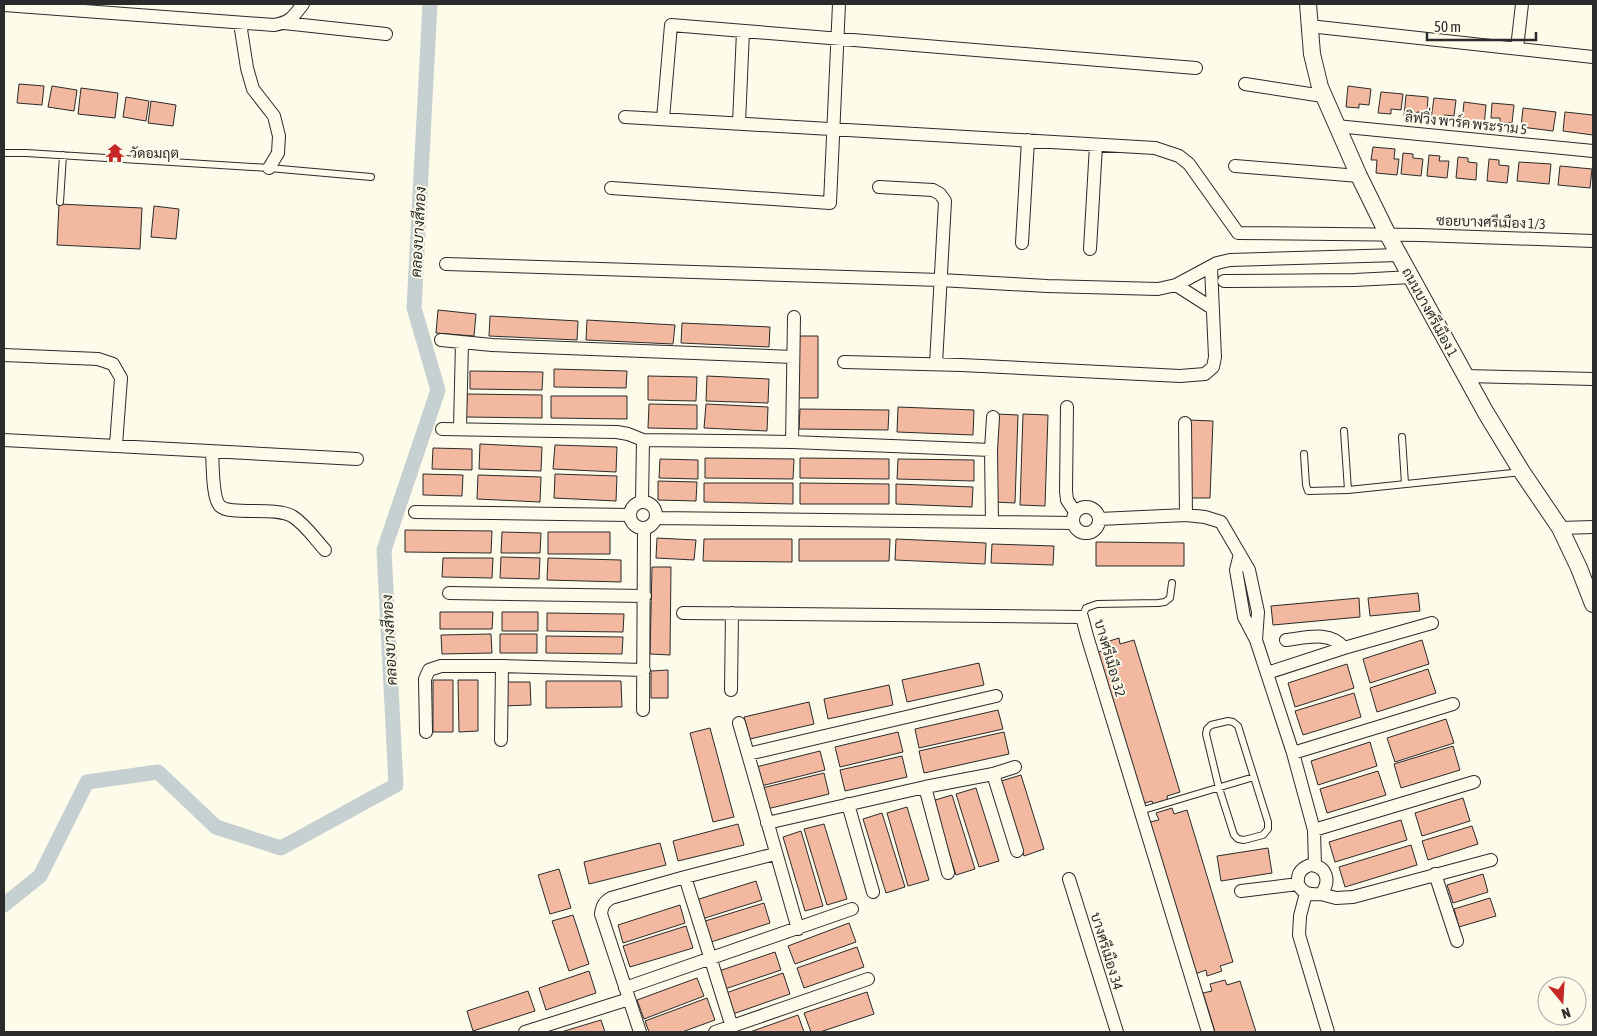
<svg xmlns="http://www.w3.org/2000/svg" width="1597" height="1036" viewBox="0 0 1597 1036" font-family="'Asap Condensed',Sarabun,sans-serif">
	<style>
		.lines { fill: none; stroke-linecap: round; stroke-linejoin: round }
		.canal { stroke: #c7d0d0; stroke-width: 15 }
		.building { fill: #f2b8a0; stroke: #2b2b2b }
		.service-casing { stroke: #2b2b2b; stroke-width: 8 }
		.minor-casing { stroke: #2b2b2b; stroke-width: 14 }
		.tertiary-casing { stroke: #2b2b2b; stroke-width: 18 }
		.service { stroke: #fdfbea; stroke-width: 6 }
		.minor { stroke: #fdfbea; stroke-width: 12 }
		.tertiary { stroke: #fdfbea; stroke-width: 16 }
		.labels { text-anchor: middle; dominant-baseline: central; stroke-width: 4; stroke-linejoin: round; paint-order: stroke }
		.street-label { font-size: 14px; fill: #2b2b2b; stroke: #fdfbea }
		.poi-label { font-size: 14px; fill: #2b2b2b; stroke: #fdfbea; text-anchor: start }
		.water-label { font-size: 15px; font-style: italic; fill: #2b2b2b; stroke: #fdfbea }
	</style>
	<rect width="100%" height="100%" fill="#fdfbea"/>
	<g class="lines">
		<path class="canal" d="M4 905 40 876 87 782 158 772 216 827 281 848 396 785 384 550 438 390 414 308 430 4"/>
	</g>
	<path class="building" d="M19 84 44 86 42 105 17 103Z
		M52 86 77 90 74 111 48 107Z
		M1348 86 1371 89 1369 105 1359 104V108L1346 107Z
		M81 88 118 93 115 118 78 114Z
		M1381 92 1403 94 1401 110 1391 109V114L1378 113Z
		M1406 95 1428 97 1427 113 1417 112V117L1404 116Z
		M126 97 149 101 146 121 123 117Z
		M1434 98 1456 100 1454 116 1444 115V120L1431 119Z
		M151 101 176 105 173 126 148 123Z
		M1464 102 1486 105 1484 126 1462 123Z
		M1492 103 1514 105 1512 123 1500 122V118H1491Z
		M1523 108 1556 112 1553 131 1521 127Z
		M1565 112 1593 115V135L1563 131Z
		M1373 147 1395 149 1394 159H1399L1397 175 1376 173 1377 160H1371Z
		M1403 153 1413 154V158L1423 159 1421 176 1401 174Z
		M1429 155 1440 156 1439 161H1449L1447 178 1427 176Z
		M1458 157 1468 158V162L1477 163 1476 180 1456 178Z
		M1489 159 1499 160V165L1509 166 1507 183 1487 181Z
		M1519 162 1551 164 1549 184 1517 181Z
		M1560 166 1592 169 1590 188 1558 185Z
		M59 204 142 208 140 249 57 245Z
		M154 206 179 209 176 239 151 237Z
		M438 310 476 314 474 336 436 333Z
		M490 316 578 321 577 340 489 336Z
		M587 320 675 325 673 344 586 340Z
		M682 323 770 327 769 347 681 343Z
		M799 336H818V398H798Z
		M554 369 627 371 626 388 554 387Z
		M470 371 543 372 542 390 470 389Z
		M648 376 697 377 696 401 648 400Z
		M707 376 769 379 768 403 706 401Z
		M467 394 542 395V418L466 417Z
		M551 396H627V419L551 418Z
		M649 404 697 405V429L648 428Z
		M706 404 768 407 767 431 704 428Z
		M898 407 974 410 973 435 897 432Z
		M800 409 889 410 888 430 799 429Z
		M997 414 1018 415 1015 503 994 502Z
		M1023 414 1048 415 1045 506 1020 505Z
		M1189 420 1213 421 1210 498H1186Z
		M480 444 542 447 541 471 479 469Z
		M555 445 617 447 616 472 553 469Z
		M433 448 472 449V470L432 469Z
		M705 458 794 459 793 479 705 478Z
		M800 458 889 459V479L800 478Z
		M660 459 698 460V479L659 478Z
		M898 459 974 460V481L897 479Z
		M423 474 463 475 462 496 423 495Z
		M555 474 617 476 616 501 554 498Z
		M478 475 541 477 540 502 477 499Z
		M658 481 697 482 696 501 658 500Z
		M704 483H793V504L704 502Z
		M800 483 889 484V504H800Z
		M896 484 973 487 972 507 896 504Z
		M405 530 492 531 491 553 405 552Z
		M502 532 541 533 540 553H501Z
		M548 532H610V554H548Z
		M657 538 696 540 694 560 656 558Z
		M704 539H792V562L703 561Z
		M799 539H890L889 561H799Z
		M896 539 986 543 985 564 895 560Z
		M1096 542 1184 543V566H1096Z
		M992 544 1054 546 1053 565 991 563Z
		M501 557 540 558 539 579 500 578Z
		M443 558H493L492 578 442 577Z
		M548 558 621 560V582L547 580Z
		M652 567H671L670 655 650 654Z
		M1418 593 1420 611 1370 616 1368 598Z
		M1359 598 1360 617 1273 625 1271 606Z
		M440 612H493L492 629H440Z
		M502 612H538V631H502Z
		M547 613 624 614 623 632 547 631Z
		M491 634 492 653 442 654 441 635Z
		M500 634H537V653H500Z
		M546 636 623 637 622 654 546 653Z
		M1119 638 1120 644 1134 640 1180 792 1167 796 1168 802 1154 806 1152 801 1142 804 1097 652 1105 650 1103 643Z
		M1422 640 1429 664 1370 683 1363 659Z
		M979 663 984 685 907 702 902 680Z
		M1347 664 1354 688 1295 707 1288 683Z
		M1428 669 1436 693 1377 712 1370 688Z
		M668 670V698H651V671Z
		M433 680H453V732H433Z
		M458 680H478V731L459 732Z
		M546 681H621L622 707 546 708Z
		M504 682H530L531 705 504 706Z
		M889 685 893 705 828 719 824 699Z
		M1354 693 1361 717 1303 735 1295 711Z
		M809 702 814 724 750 739 744 717Z
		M998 710 1003 729 919 748 915 729Z
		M1446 719 1454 743 1395 762 1387 738Z
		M710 728 734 817 713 822 690 733Z
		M898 732 903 752 840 767 835 747Z
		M1004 732 1009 754 924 773 919 751Z
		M1370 742 1377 766 1318 785 1311 761Z
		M1453 746 1460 770 1401 788 1394 764Z
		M820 751 825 770 761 786 756 767Z
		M902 756 907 777 845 791 840 770Z
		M1378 771 1386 795 1327 813 1320 789Z
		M824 773 829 794 767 809 762 788Z
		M1021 775 1044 849 1024 856 1001 781Z
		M976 788 999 861 979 867 956 794Z
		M952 795 975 869 956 875 932 801Z
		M1463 798 1470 821 1422 836 1415 813Z
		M907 807 929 880 908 886 887 813Z
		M1172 808 1174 814 1187 810 1233 962 1220 966 1222 971 1207 976 1206 970 1195 974 1150 822 1159 820 1156 813Z
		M882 813 905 887 886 893 863 819Z
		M1401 820 1407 840 1335 862 1329 842Z
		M738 824 744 845 678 861 673 841Z
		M824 824 847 899 827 905 804 829Z
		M1472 826 1478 844 1428 860 1422 841Z
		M801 831 823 906 805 911 783 837Z
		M660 843 666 865 589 884 584 862Z
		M1411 845 1417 865 1345 887 1339 867Z
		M1268 848 1272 873 1221 881 1217 856Z
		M559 869 571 908 550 914 538 875Z
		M1483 874 1488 892 1453 903 1447 885Z
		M756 881 762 900 702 919 696 900Z
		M1490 898 1496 916 1459 927 1454 909Z
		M764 903 770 923 708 943 702 922Z
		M680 905 685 923 623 943 618 925Z
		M573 915 589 964 569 971 552 921Z
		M849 923 856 942 795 964 788 946Z
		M686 926 693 948 630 967 623 946Z
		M857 947 864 967 804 988 797 968Z
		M775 952 781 970 722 990 716 972Z
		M589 971 596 993 546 1010 539 988Z
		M783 973 790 994 730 1015 723 994Z
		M697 978 704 996 644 1019 637 1000Z
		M1225 980 1227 985 1240 981 1256 1032H1215L1203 993 1212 991 1210 984Z
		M528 991 535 1011 473 1031 467 1011Z
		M867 992 874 1014 820 1032H811L804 1013Z
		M707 998 715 1020 682 1032H649L645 1021Z
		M798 1015 804 1032H750Z
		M601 1020 605 1032H561Z"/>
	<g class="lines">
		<g class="service-casing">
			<path id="service" d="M4 153H26L269 168 371 177
				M60 202 63 155
				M1344 431 1348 490 1522 472
				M1402 437 1405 484
				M1304 454 1306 485 1308 491 1348 490
				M1082 617 1086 608 1097 604 1158 603 1165 602 1170 598 1172 583
				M1228 721 1233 722 1238 726 1268 822V829L1263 835 1244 840 1238 839 1234 835 1219 788 1206 734 1207 729 1211 725Z
				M1140 811 1254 777"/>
		</g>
		<g class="minor-casing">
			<path id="minor" d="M4 5 274 25C291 22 293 17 303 4
				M240 23 247 68 253 89 274 116 279 136 278 153 269 168
				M284 23 386 34
				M1309 26 1593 57
				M1517 48 1522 4
				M1245 84 1323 96
				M625 117 1155 148 1179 156 1189 164 1238 233 1420 235 1593 241
				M663 119 671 25 1196 68
				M739 123 743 31
				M1336 126 1593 151
				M1235 166 1359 176
				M879 187 933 190 940 194 945 201 936 364
				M611 188 830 203 839 4
				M1022 243 1028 140
				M1090 249 1096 145
				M446 264 940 280 1047 286 1158 289 1176 285 1217 263 1230 260 1399 255
				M1224 281 1355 280 1412 277
				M1176 285 1212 308
				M441 340 492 345 793 357
				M4 355 98 359 113 364 121 378 116 445
				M844 362 961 365 1180 376 1205 374 1213 367 1215 357 1211 267
				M1466 376 1593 379
				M1067 407 1066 491 1067 500 1075 512
				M1185 423 1186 515
				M460 428 462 342
				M442 429 617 432 628 434 643 440 792 442 991 450
				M4 440 357 459
				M792 442 794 317
				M212 452C213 464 212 498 220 506 230 516 274 506 292 516 305 524 315 539 325 550
				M630 515a13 13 0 1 1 26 0a13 13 0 1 1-26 0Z
				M642 502 643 440
				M1073 520a13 13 0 1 1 26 0a13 13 0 1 1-26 0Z
				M415 512 630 515
				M657 518 1073 523
				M1099 519 1186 515 1205 517 1221 522 1249 570 1258 612 1256 640
				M992 522 991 450 993 417
				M1560 528 1593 527
				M1240 554 1236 570 1244 617 1256 640 1293 753 1314 830 1315 866
				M449 593 645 596
				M683 613 1082 617 1087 636 1208 1032
				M1286 640C1305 638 1330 630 1344 648
				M1267 673 1344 648 1432 623
				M731 690 732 613
				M643 710 644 529
				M739 723 798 929
				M426 732 425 679 429 670 441 666H502L644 670
				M501 740 502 666
				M1293 753 1453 704
				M748 754 996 696
				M993 774 1017 851
				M925 787 948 873
				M848 804 873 892
				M767 823 925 787 993 774 1015 767
				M1314 830 1474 782
				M1310 865C1327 866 1331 881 1321 894 1310 895 1303 894 1298 884 1297 874 1300 869 1310 865Z
				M1435 874 1457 941
				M685 877 732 1027
				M1069 879 1117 1032
				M1241 891 1298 884
				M1306 893 1300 916 1299 935 1328 1032
				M1321 894 1336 898 1353 897 1491 860
				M625 988 852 909
				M525 1032 629 999
				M640 1032 601 914C602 906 604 902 611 898L685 877 775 854
				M715 1032 868 979"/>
		</g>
		<g class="tertiary-casing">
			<path id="tertiary" d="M1308 4 1312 54 1320 87 1359 176 1388 235 1486 413 1522 472 1560 528 1579 568 1593 604"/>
		</g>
		<use href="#service" class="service"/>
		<use href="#minor" class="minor"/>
		<use href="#tertiary" class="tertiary"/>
	</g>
	<defs>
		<g id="temple-bare" transform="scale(1.5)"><path d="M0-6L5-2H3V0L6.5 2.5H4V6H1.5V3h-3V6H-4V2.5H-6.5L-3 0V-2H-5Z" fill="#c62828" stroke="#fdfbea" stroke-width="2.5" paint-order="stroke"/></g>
	</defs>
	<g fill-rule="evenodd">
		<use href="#temple-bare" x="115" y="153"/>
	</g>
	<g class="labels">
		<g class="street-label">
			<text transform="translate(1466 123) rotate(6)">ลิฟวิ่ง พาร์ค พระราม 5</text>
			<text transform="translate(1491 222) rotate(2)">ซอยบางศรีเมือง 1/3</text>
			<text transform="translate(1430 312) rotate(61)">ถนนบางศรีเมือง 1</text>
			<text transform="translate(1110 658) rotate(74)">บางศรีเมือง 32</text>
			<text transform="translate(1107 951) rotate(73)">บางศรีเมือง 34</text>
		</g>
		<g class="poi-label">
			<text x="130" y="153">วัดอมฤต</text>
		</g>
		<g class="water-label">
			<text transform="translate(418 232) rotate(-87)">คลองบางสีทอง</text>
			<text transform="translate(389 640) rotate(-93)">คลองบางสีทอง</text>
		</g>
	</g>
	<rect width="1597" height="1036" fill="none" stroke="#2b2b2b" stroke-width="10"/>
	<g transform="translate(1562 1001) rotate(162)"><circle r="24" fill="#fdfbea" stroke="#a9a89e"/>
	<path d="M0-4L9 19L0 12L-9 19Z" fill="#c62828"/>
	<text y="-8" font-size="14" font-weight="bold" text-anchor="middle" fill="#2b2b2b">N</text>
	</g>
	<path d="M1427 32v8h109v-8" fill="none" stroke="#2b2b2b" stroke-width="2.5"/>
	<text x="1434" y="32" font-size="15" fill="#2b2b2b" stroke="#fdfbea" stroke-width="4" paint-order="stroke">50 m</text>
</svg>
